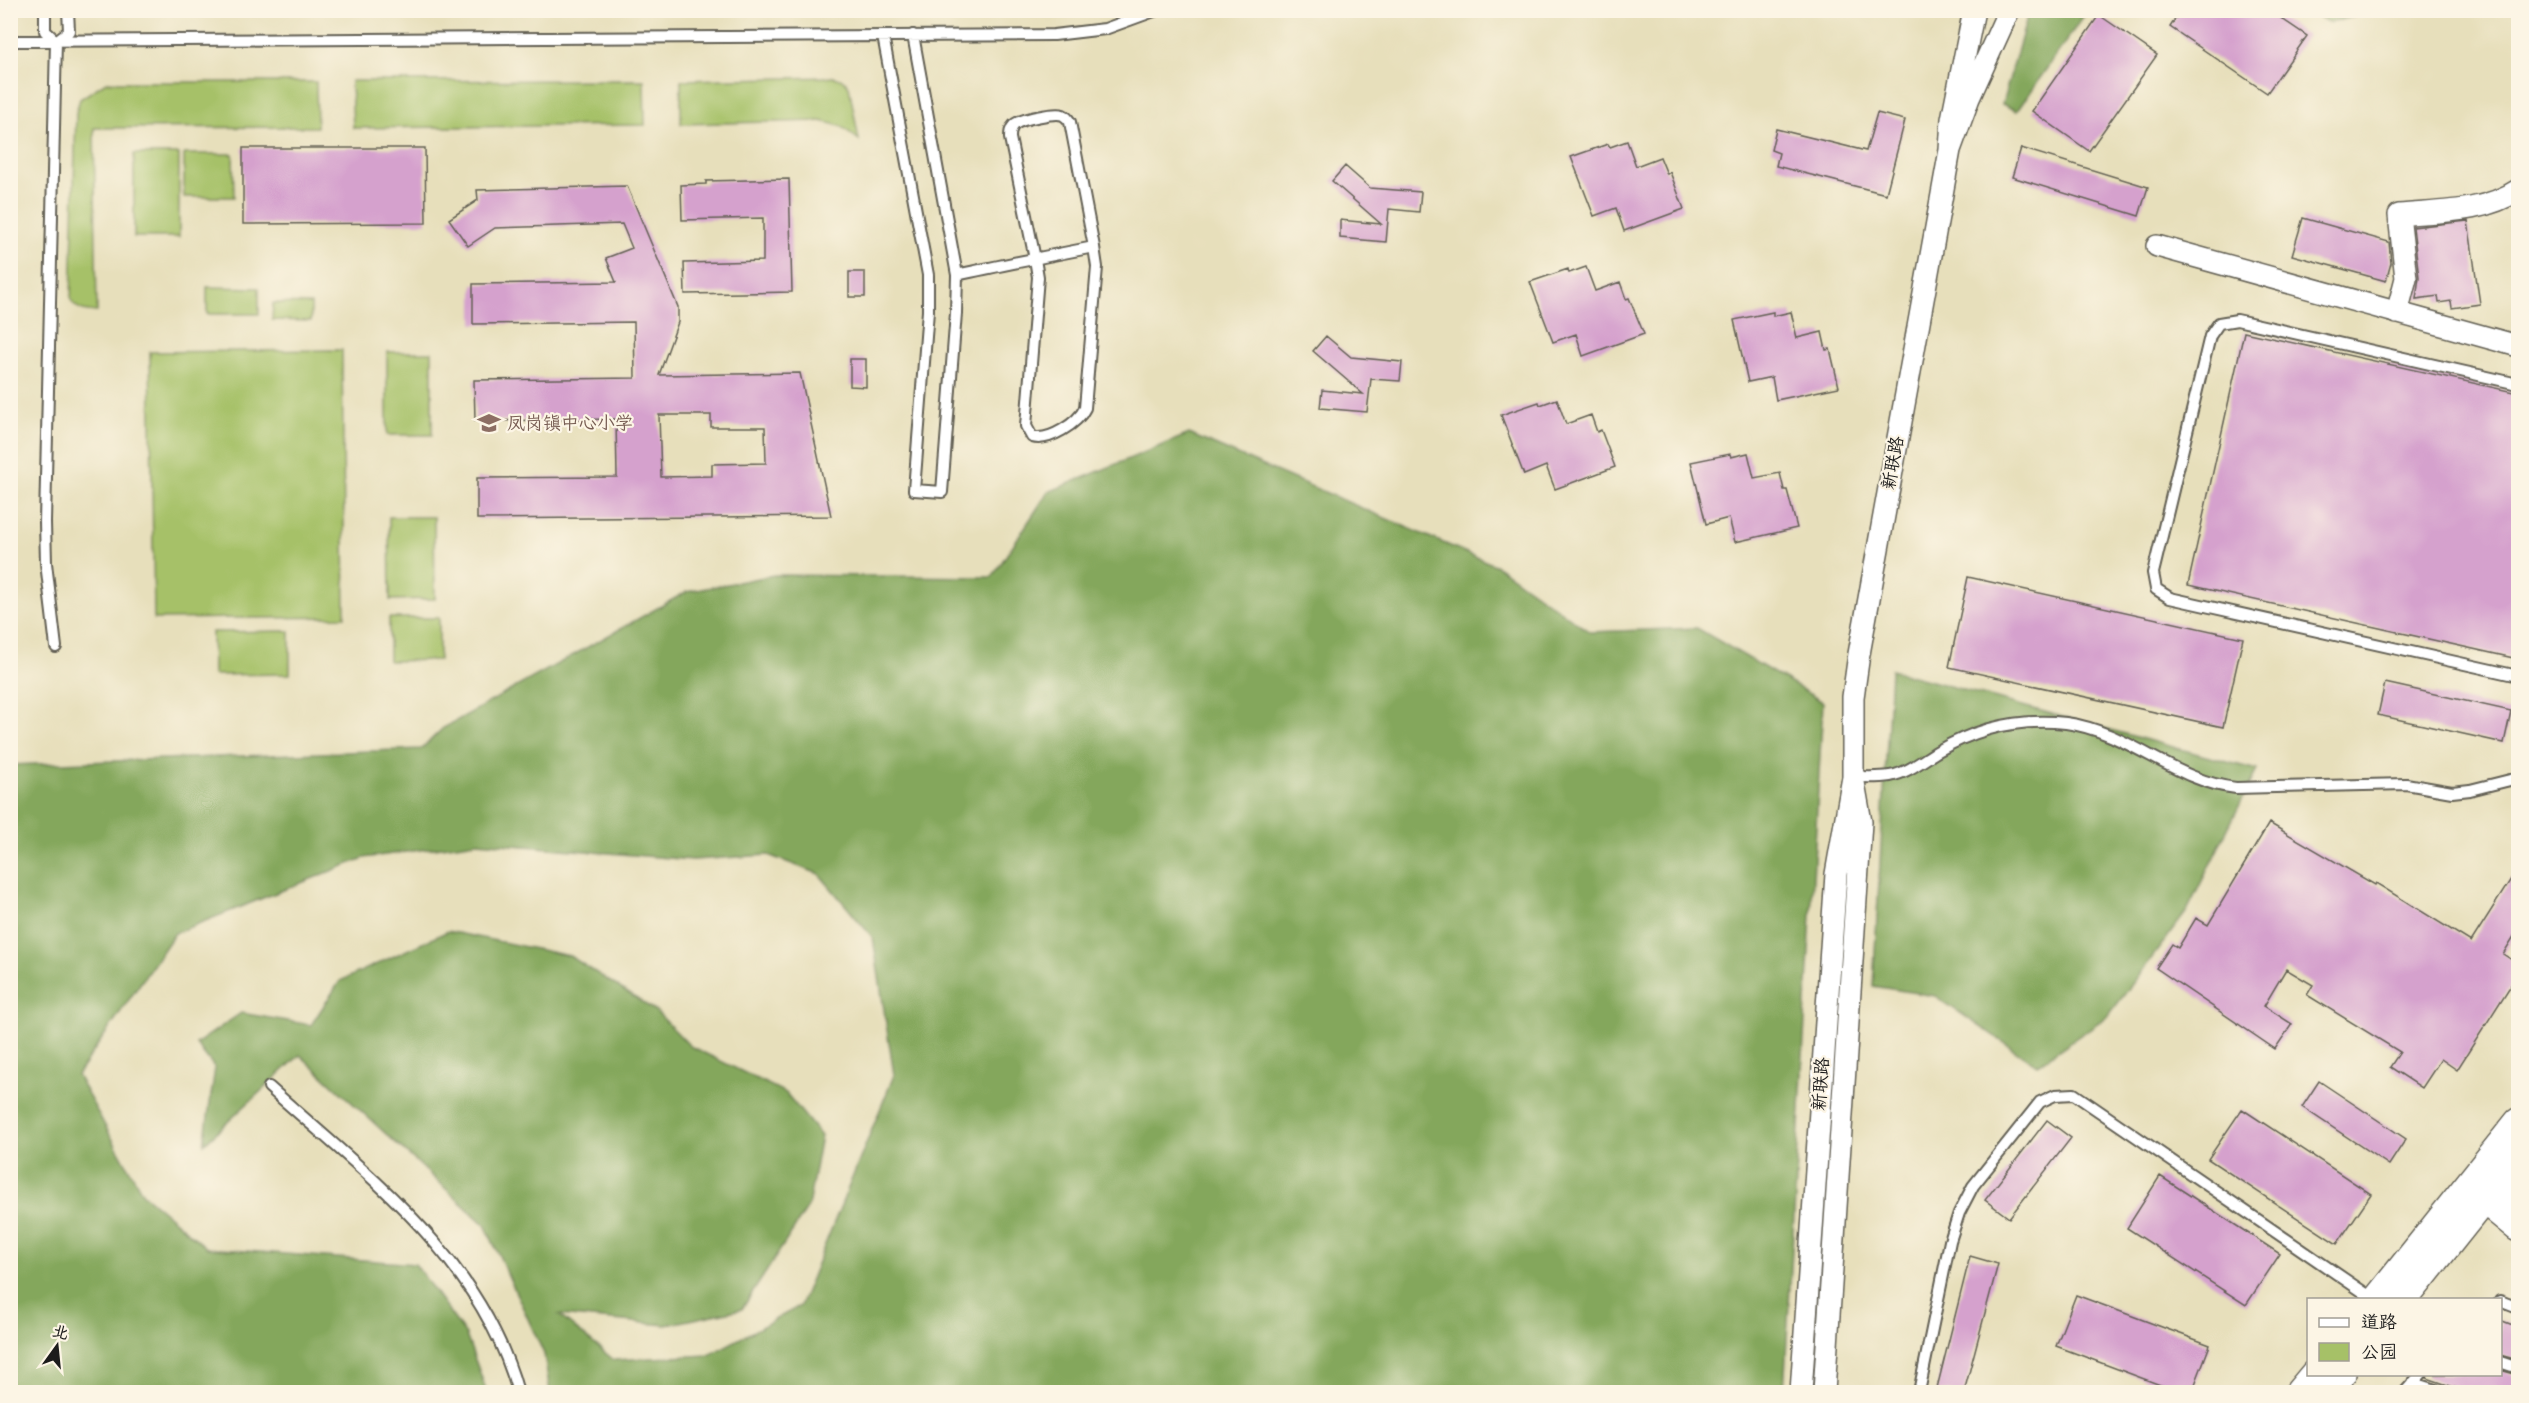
<svg xmlns="http://www.w3.org/2000/svg" width="2529" height="1403" viewBox="0 0 2529 1403" font-family="'Comic Neue','LXGW WenKai TC',sans-serif">
	<style>
		.green { fill: #a6c167; stroke: #616e42; stroke-width: 1.5 }
		.forest { fill: #84a75c; stroke: #50623c; stroke-width: 1.5 }
		.building { fill: #d5a1cd; fill-rule: evenodd }
		.lines { fill: none; stroke-linecap: round; stroke-linejoin: round }
		.service-casing { stroke: #636054; stroke-width: 14 }
		.minor-casing { stroke: #636054; stroke-width: 24 }
		.tertiary-casing { stroke: #636054; stroke-width: 30 }
		.service { stroke: #fff; stroke-width: 10 }
		.minor { stroke: #fff; stroke-width: 21 }
		.tertiary { stroke: #fff; stroke-width: 27 }
		.labels { text-anchor: middle; dominant-baseline: central; stroke-width: 4.5; stroke-linejoin: round; paint-order: stroke }
		.education-label { font-size: 18px; fill: #785e54; stroke: #fcf5e5; text-anchor: start }
		.street-label { font-size: 18px; fill: #1c1c1c; stroke: #fcf5e5 }
	</style>
	<rect width="100%" height="100%" fill="#fcf5e5"/>
	<filter id="ink" filterUnits="userSpaceOnUse"><feTurbulence type="fractalNoise" baseFrequency=".0167" numOctaves="2"/><feDisplacementMap in="SourceGraphic" scale="12" xChannelSelector="R" yChannelSelector="G"/><feConvolveMatrix kernelMatrix="1 2 1 2 8 2 1 2 1" color-interpolation-filters="sRGB"/></filter>
	<filter id="wash" filterUnits="userSpaceOnUse"><feTurbulence type="fractalNoise" baseFrequency=".008" numOctaves="4" result="noise"/><feDisplacementMap in="SourceGraphic" scale="24" xChannelSelector="R" yChannelSelector="G"/><feGaussianBlur stdDeviation="1.35" result="paint"/><feColorMatrix in="noise" values="0 0 0 0 0 0 0 0 0 0 0 0 0 0 0 0 0 1.4 0 .05"/><feComposite in="paint" operator="in"/></filter>
	<g filter="url(#wash)">
		<rect width="100%" height="100%" fill="#e7dfbb"/>
		<path class="green" d="M835 77 845 81 849 86 859 140 841 126 821 121 681 124V80Z
			M644 80 645 125 353 128 351 81Z
			M106 82H316L317 127 94 128 97 312C86 311 77 311 71 300L76 112 80 99Z
			M134 154H179V237H134Z
			M184 154H233L234 197H184Z
			M207 287 259 288V314H207Z
			M273 303 311 304V321L272 320Z
			M342 350 345 617 154 619 150 352Z
			M387 352H432V435H387Z
			M389 517H434L435 599 390 600Z
			M389 618H439V660L389 661Z
			M290 631V674L213 675 212 632Z"/>
		<path class="forest" d="M2029 11H2087L2017 111 2002 104Z
			M2309 11H2377L2329 23Z
			M1189 434 1497 566 1590 632 1697 628 1823 702 1784 1392H550L544 1354 485 1225 300 1055 204 1144 215 1068 196 1044 241 1013 311 1025 340 981 448 931 570 956 656 1011 690 1046 786 1093 821 1136 808 1207 742 1309 666 1325 559 1315 614 1360 709 1355 800 1306 894 1075 873 938 819 874 768 855 693 860 477 842 364 858 175 933 77 1075 143 1194 207 1248 415 1264 466 1335 487 1392H11L10 765 421 749 443 728 686 592 774 575 992 577 1048 492Z
			M1891 670 2257 770 2187 911 2109 1015 2037 1065 1935 996 1873 986Z"/>
		<g id="blocks">
			<path class="building" d="M2181 10H2269L2307 36 2267 93 2170 27Z
				M2099 15 2157 55 2089 151 2032 111Z
				M1877 113 1905 120 1886 194 1776 166 1779 153 1771 150 1776 129 1866 151Z
				M1627 141 1636 166 1660 157 1667 174 1670 172 1684 209 1624 231 1616 208 1594 216 1571 157 1608 144 1610 147Z
				M243 148H425L426 223 243 224Z
				M2021 148 2148 187 2139 216 2012 177Z
				M1345 166 1370 188 1421 192 1419 212 1389 209 1386 242 1340 238V220L1381 224 1332 181Z
				M789 179 792 292 685 294 684 263 763 261V218L682 220 681 185 706 184V181Z
				M627 186 678 307V322L659 375 800 373 831 516 477 519V478L617 477 616 419 475 421 474 380 635 378 634 322 473 324V284L616 282 606 258 632 248 622 224 495 228 468 246 449 219 478 200 477 190ZM659 415H711V427H765L766 463 712 464V476L661 477Z
				M2303 218 2389 242 2391 263 2386 281 2292 255Z
				M2468 221 2480 304 2452 308 2451 301 2439 303 2438 296 2416 299 2419 277 2413 227Z
				M1586 267 1595 291 1620 282 1626 299 1629 298 1644 334 1583 356 1576 334 1553 342 1530 282 1568 269 1569 273Z
				M849 272H865V297H849Z
				M1773 312V316L1791 312 1797 338 1822 332 1826 350 1830 349 1839 387 1776 400 1772 377 1748 382 1734 320Z
				M2244 332 2518 393V659L2188 585Z
				M1326 336 1351 357 1402 362 1400 381 1371 379 1367 412 1320 408 1322 390 1363 394 1313 351Z
				M850 359H866V387L850 386Z
				M1557 399 1566 424 1591 415 1597 432 1601 430 1615 467 1555 489 1546 466 1524 475 1501 415 1539 402 1540 405Z
				M1748 453 1754 478 1780 473 1784 490H1787L1797 528 1735 542 1729 518 1706 524 1691 462 1730 454 1731 457Z
				M1968 577 2243 638 2223 727 1949 667Z
				M2385 683 2511 711 2504 743 2378 715Z
				M2269 823 2375 885 2376 883 2471 942 2518 868V930L2503 954 2518 964V974L2457 1070 2441 1059 2422 1088 2390 1067 2400 1052 2307 995 2313 985 2286 969 2264 1006 2292 1024 2275 1049 2156 968 2172 944 2178 948 2196 918 2208 925Z
				M2319 1081 2406 1139 2389 1165 2302 1107Z
				M2242 1109 2371 1194 2337 1244 2208 1159Z
				M2047 1120 2071 1138 2009 1218 1985 1200Z
				M2160 1176 2280 1254 2246 1305 2127 1228Z
				M1970 1256 1998 1264 1964 1392H1936Z
				M2076 1295 2210 1345 2192 1392H2179L2056 1346Z
				M2500 1320 2518 1327V1360L2500 1355Z
				M2500 1370 2518 1375V1392H2468L2427 1378 2428 1374H2500Z"/>
		</g>
	</g>
	<g filter="url(#ink)">
		<use href="#blocks" fill-opacity="0" stroke="#636054" stroke-width="1.5"/>
		<g class="lines">
			<g class="service-casing">
				<path id="service" d="M45 10V31L56 41 69 31 68 10
					M883 36 928 275V311L914 490 942 492 956 313 957 275 913 35
					M10 41 1054 35 1105 29 1157 10
					M957 275C1002 265 1048 256 1094 247L1070 122C1068 119 1067 117 1063 115 1056 112 1020 119 1014 125 1010 129 1010 133 1010 138L1035 259 1038 277 1026 426 1032 437C1049 442 1078 423 1085 408L1097 267 1094 247
					M2518 384 2237 320 2219 323 2210 336 2153 573 2156 589 2170 598 2518 676
					M56 647 46 563 45 522 56 41
					M1853 777C1865 777 1878 778 1890 776 1908 773 1923 760 1938 751 1977 728 2020 718 2066 723 2128 731 2175 782 2236 788L2406 784 2452 792 2470 790 2518 778
					M269 1087C368 1176 481 1258 518 1392
					M2500 1301 2518 1308
					M2500 1362 2518 1368
					M2414 1383 2442 1392
					M1919 1392 1950 1241 1959 1213 1973 1186 2040 1102 2055 1095 2074 1094 2375 1300
					M2405 1392 2421 1374"/>
			</g>
			<g class="minor-casing">
				<path id="minor" d="M1974 10 1952 119 1950 150 1969 98 2009 10
					M2157 246 2518 346
					M2397 313 2406 278 2399 215C2440 211 2483 213 2518 190
					M1853 777V697L1859 654 1950 150
					M1801 1392 1836 874 1853 777 1861 822 1824 1392"/>
			</g>
			<g class="tertiary-casing">
				<path id="tertiary" d="M2518 1200 2497 1184 2474 1178 2484 1200 2518 1228
					M2376 1300 2518 1122
					M2404 1300 2518 1157
					M2299 1392 2314 1374
					M2328 1392 2342 1374"/>
			</g>
			<use href="#service" class="service"/>
			<use href="#minor" class="minor"/>
			<use href="#tertiary" class="tertiary"/>
		</g>
	</g>
	<defs>
		<g id="school-bare" transform="scale(1.8)"><path d="M0-5L7-2L0 1L-7-2ZM-4 1L0 2.5L4 1V4Q0 6-4 4Z" fill="#8d6e63" stroke="#fcf5e5" stroke-width="2.5" paint-order="stroke"/></g>
	</defs>
	<g fill-rule="evenodd">
		<use href="#school-bare" x="489" y="423"/>
	</g>
	<g class="labels">
		<g class="education-label">
			<text x="507" y="423">凤岗镇中心小学</text>
		</g>
		<g class="street-label">
			<text transform="translate(1893 463) rotate(-80)">新联路</text>
			<text transform="translate(1821 1084) rotate(-86)">新联路</text>
		</g>
	</g>
	<rect width="2529" height="1403" fill="none" stroke="#fcf5e5" stroke-width="36"/>
	<rect x="2307" y="1298" width="195" height="78" fill="#fcf5e5" stroke="#a29e95" stroke-width="1.5"/>
	<rect x="2319" y="1318" width="30" height="9" fill="#ffffff" stroke="#a29e95" stroke-width="1.5"/>
	<text x="2361" y="1328" font-size="18" fill="#1c1c1c">道路</text>
	<rect x="2319" y="1343" width="30" height="18" fill="#a6c167" stroke="#a29e95" stroke-width="1.5"/>
	<text x="2361" y="1358" font-size="18" fill="#1c1c1c">公园</text>
	<g transform="translate(57 1346) rotate(15)" stroke="#fcf5e5" stroke-width="4.5" paint-order="stroke">
	<path d="M0-4.5L10 22L0 15L-10 22Z" fill="#1c1c1c"/>
	<text y="-9" font-size="16" font-weight="bold" text-anchor="middle" fill="#1c1c1c">北</text>
	</g>
</svg>
